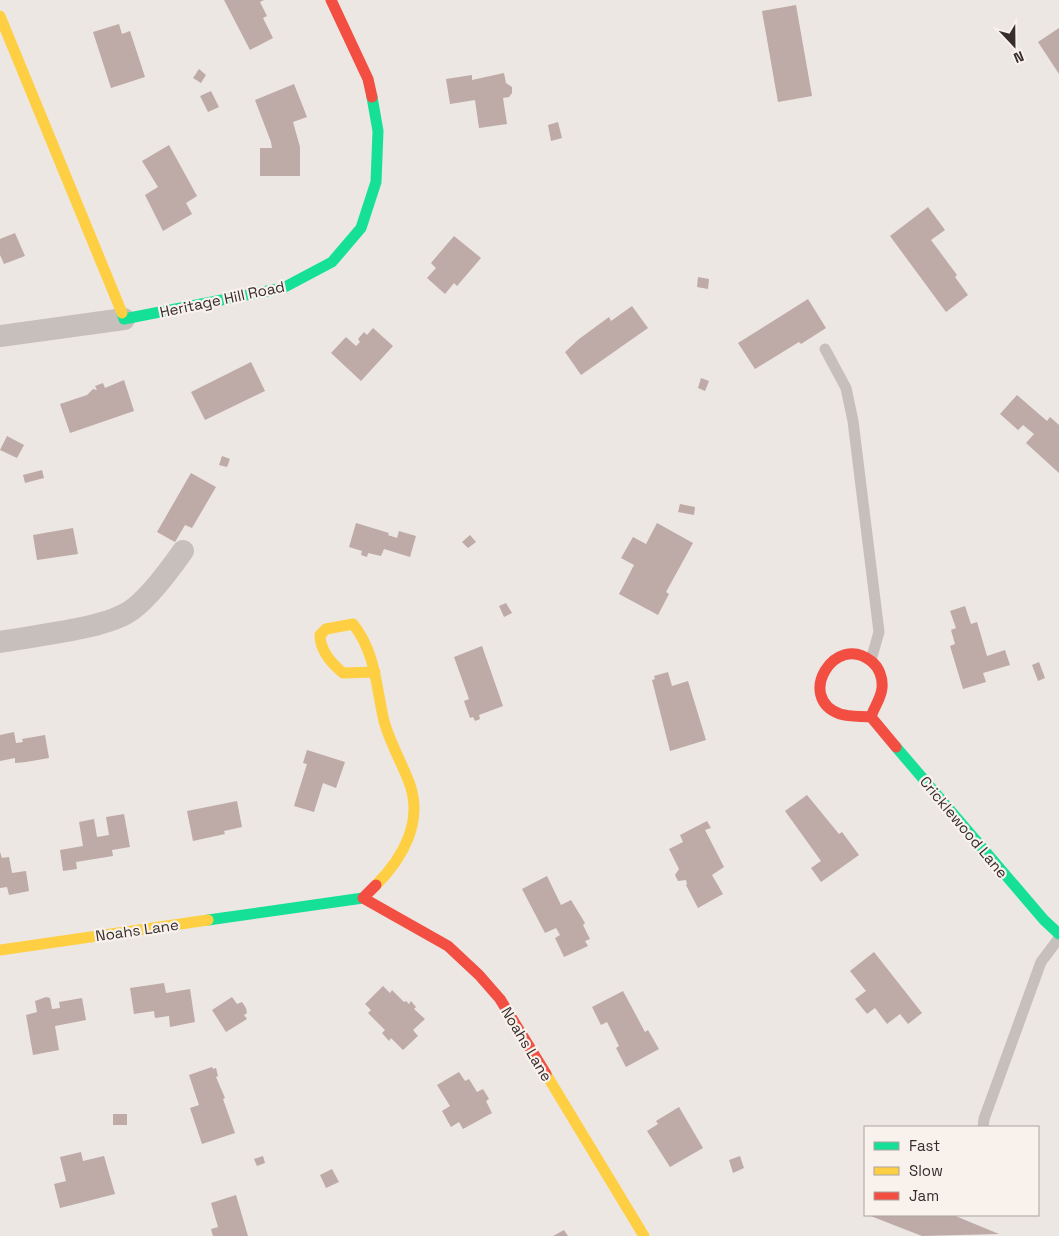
<svg xmlns="http://www.w3.org/2000/svg" width="1059" height="1236" viewBox="0 0 1059 1236" font-family="'Space Grotesk',sans-serif">
	<style>
		.building { fill: #beaaa6 }
		.lines { fill: none; stroke-linecap: round; stroke-linejoin: round }
		.lane { stroke: #c6bfbc; stroke-width: 11 }
		.street { stroke: #c6bfbc; stroke-width: 22 }
		.fast { stroke: #16e098; stroke-width: 11 }
		.slow { stroke: #ffcf43; stroke-width: 11 }
		.jam { stroke: #f24e42; stroke-width: 11 }
		.labels { text-anchor: middle; dominant-baseline: central; stroke-width: 4.5; stroke-linejoin: round; paint-order: stroke }
		.street-label { font-size: 15px; fill: #372d2a; stroke: #f8f1ec }
	</style>
	<rect width="100%" height="100%" fill="#ece7e3"/>
	<path class="building" d="M224 0H264L260 2 267 16 263 18 273 38 250 50Z
		M796 5 812 96 778 102 762 11Z
		M119 24 122 34 130 31 145 77 111 88 93 32Z
		M1059 28V74L1038 42Z
		M199 69 206 75 201 83 193 78Z
		M504 73 506 83 512 87V93L509 97 503 98 507 124 479 128 475 100 450 104 446 79 472 75V80Z
		M294 84 307 117 293 122 300 147V176H260V148H272L271 142 255 100Z
		M211 91 219 107 208 112 200 96Z
		M558 122 562 138 551 141 548 125Z
		M169 145 197 196 186 203 192 214 163 231 145 195 158 187 142 161Z
		M928 207 945 230 931 240 957 275 955 277 968 295 946 312 890 236Z
		M15 233 25 256 4 264 0 255V239Z
		M454 236 481 258 457 286 454 283 445 294 427 278 436 268 431 263Z
		M698 277 709 279 708 289 697 287Z
		M808 299 826 328 801 344 799 342 755 369 738 343Z
		M632 306 648 328 581 375 565 352 579 339 609 317 611 321Z
		M373 328 393 346 361 381 331 353 346 337 356 346 360 342 358 339 364 332 367 335Z
		M251 362 265 391 205 420 191 392Z
		M701 378 709 381 705 391 698 388Z
		M124 380 134 411 70 433 60 404 87 395 93 389 97 390 95 386 103 383 105 388Z
		M1017 395 1047 421 1050 417 1059 425V473L1026 443 1034 434 1023 425 1018 430 1000 414Z
		M7 436 24 445 17 458 0 450Z
		M222 456 230 459 227 467 219 465Z
		M42 470 44 478 25 483 23 475Z
		M191 473 216 487 192 528 185 525 175 542 157 532Z
		M680 504 695 507 694 515 678 512Z
		M356 523 389 533 388 535 397 538 399 531 416 536 410 557 384 549 381 556 368 553 367 557 361 555 362 551 349 547Z
		M657 523 693 543 666 592 669 594 658 615 619 594 634 565 621 558 633 537 646 544Z
		M73 528 78 554 37 560 33 535Z
		M470 535 476 542 468 548 462 542Z
		M506 603 512 613 504 617 499 606Z
		M965 606 971 624 977 622 987 656 1005 650 1010 665 983 673 986 682 963 689 950 646 955 644 951 630 956 628 950 611Z
		M482 646 503 706 479 715 480 719 475 721 473 717 470 718 464 701 469 699 454 657Z
		M1039 662 1045 678 1038 681 1032 665Z
		M668 672 672 686 688 681 706 740 670 751 652 680 655 679 654 676Z
		M14 732 16 743 23 742 22 739 45 735 49 758 26 762 15 763V758L0 761V735Z
		M307 750 345 762 336 788 323 783 314 812 294 806 307 764 303 763Z
		M807 795 839 834 842 832 859 855 821 882 811 868 821 861 785 811Z
		M237 801 242 827 224 831 225 834 193 841 187 811Z
		M124 814 130 847 112 850 113 856 76 862 77 869 63 871 60 850 83 846 79 822 94 819 97 837 109 835 106 817Z
		M707 821 711 828 705 830 724 867 712 875 723 894 698 908 686 885 687 884 686 880 678 881 675 875 679 869 669 849 683 842 680 835Z
		M0 852 2 858 9 857 12 873 26 871 29 891 9 895 7 887 0 888Z
		M547 876 561 905 571 900 585 923 583 925 590 939 585 941 588 946 564 957 555 938 560 935 556 928 545 933 522 889Z
		M874 952 922 1013 908 1024 900 1014 887 1024 875 1008 867 1014 855 999 866 991 850 971Z
		M164 983 166 993 190 989 195 1022 170 1027 169 1016 155 1018 154 1011 134 1014 130 988Z
		M383 986 390 993 392 990 404 1002 406 1001 409 1004 411 1001 416 1007 414 1009 425 1019 413 1030 418 1036 403 1050 391 1038 389 1041 382 1033 385 1030 368 1013 371 1010 365 1004Z
		M623 991 645 1032 648 1030 659 1049 626 1067 616 1048 619 1046 607 1022 601 1025 592 1007Z
		M46 997 50 998 52 1009 60 1008 59 1002 82 998 86 1020 55 1026 59 1050 33 1055 26 1015 37 1012 35 1001Z
		M232 997 237 1004 242 1002 246 1008 247 1013 244 1015 247 1019 226 1032 212 1010Z
		M212 1067 213 1069 216 1068 218 1076 216 1077 225 1098 223 1099 235 1133 202 1144 190 1108 199 1105 189 1075Z
		M459 1072 465 1081 469 1079 477 1092 483 1089 489 1099 486 1101 492 1113 463 1129 459 1122 451 1127 442 1111 450 1106 437 1085Z
		M679 1107 703 1148 670 1167 647 1131 658 1124 656 1121Z
		M113 1114H127V1125H113Z
		M81 1152 83 1161 104 1156 115 1194 60 1208 54 1184 66 1181 60 1157Z
		M263 1156 265 1163 257 1166 254 1159Z
		M740 1156 744 1168 733 1173 729 1160Z
		M332 1169 339 1182 326 1188 320 1175Z
		M236 1195 248 1236H213L211 1229 218 1227 211 1203Z
		M868 1215H953L999 1234 922 1236Z
		M564 1230 568 1236H553Z"/>
	<g class="lines">
		<path class="lane" d="M825 349 846 388 853 421 879 632 871 660
			M983 1127 984 1119 1041 962 1059 938"/>
		<path class="street" d="M0 336 124 319
			M0 642C33 636 100 629 127 613 145 603 171 568 183 551"/>
		<path class="fast" d="M122 313 124 319 283 288 332 262 361 228 376 182 378 131 372 97
			M896 747 1044 920 1059 934
			M208 920 363 898"/>
		<path class="slow" d="M0 16 122 313
			M375 672 343 673C331 663 320 651 320 635L326 629 353 624C376 653 376 687 384 721 390 743 401 761 409 782 424 821 403 858 376 885
			M0 950 208 920
			M546 1074 644 1236"/>
		<path class="jam" d="M331 0 368 79 372 97
			M871 717C874 707 881 699 882 688 883 678 879 667 871 661 835 632 795 698 840 714 850 717 861 716 871 717L896 747
			M376 885 363 898 448 946 479 975 500 999 546 1074"/>
	</g>
	<g class="labels">
		<g class="street-label">
			<text transform="translate(222 299) rotate(-12)">Heritage Hill Road</text>
			<text transform="translate(964 827) rotate(50)">Cricklewood Lane</text>
			<text transform="translate(137 930) rotate(-8)">Noahs Lane</text>
			<text transform="translate(527 1044) rotate(59)">Noahs Lane</text>
		</g>
	</g>
	<rect x="864" y="1126" width="175" height="90" fill="#f8f1ec" stroke="#aba39e"/>
	<rect x="874" y="1142" width="25" height="8" fill="#16e098" stroke="#aba39e"/>
	<text x="909" y="1151" font-size="15" fill="#372d2a">Fast</text>
	<rect x="874" y="1167" width="25" height="8" fill="#ffcf43" stroke="#aba39e"/>
	<text x="909" y="1176" font-size="15" fill="#372d2a">Slow</text>
	<rect x="874" y="1192" width="25" height="8" fill="#f24e42" stroke="#aba39e"/>
	<text x="909" y="1201" font-size="15" fill="#372d2a">Jam</text>
	<g transform="translate(1014 45) rotate(158)" stroke="#f8f1ec" stroke-width="4" paint-order="stroke">
	<path d="M0-4L9 19L0 12L-9 19Z" fill="#372d2a"/>
	<text y="-8" font-size="14" font-weight="bold" text-anchor="middle" fill="#372d2a">N</text>
	</g>
</svg>
